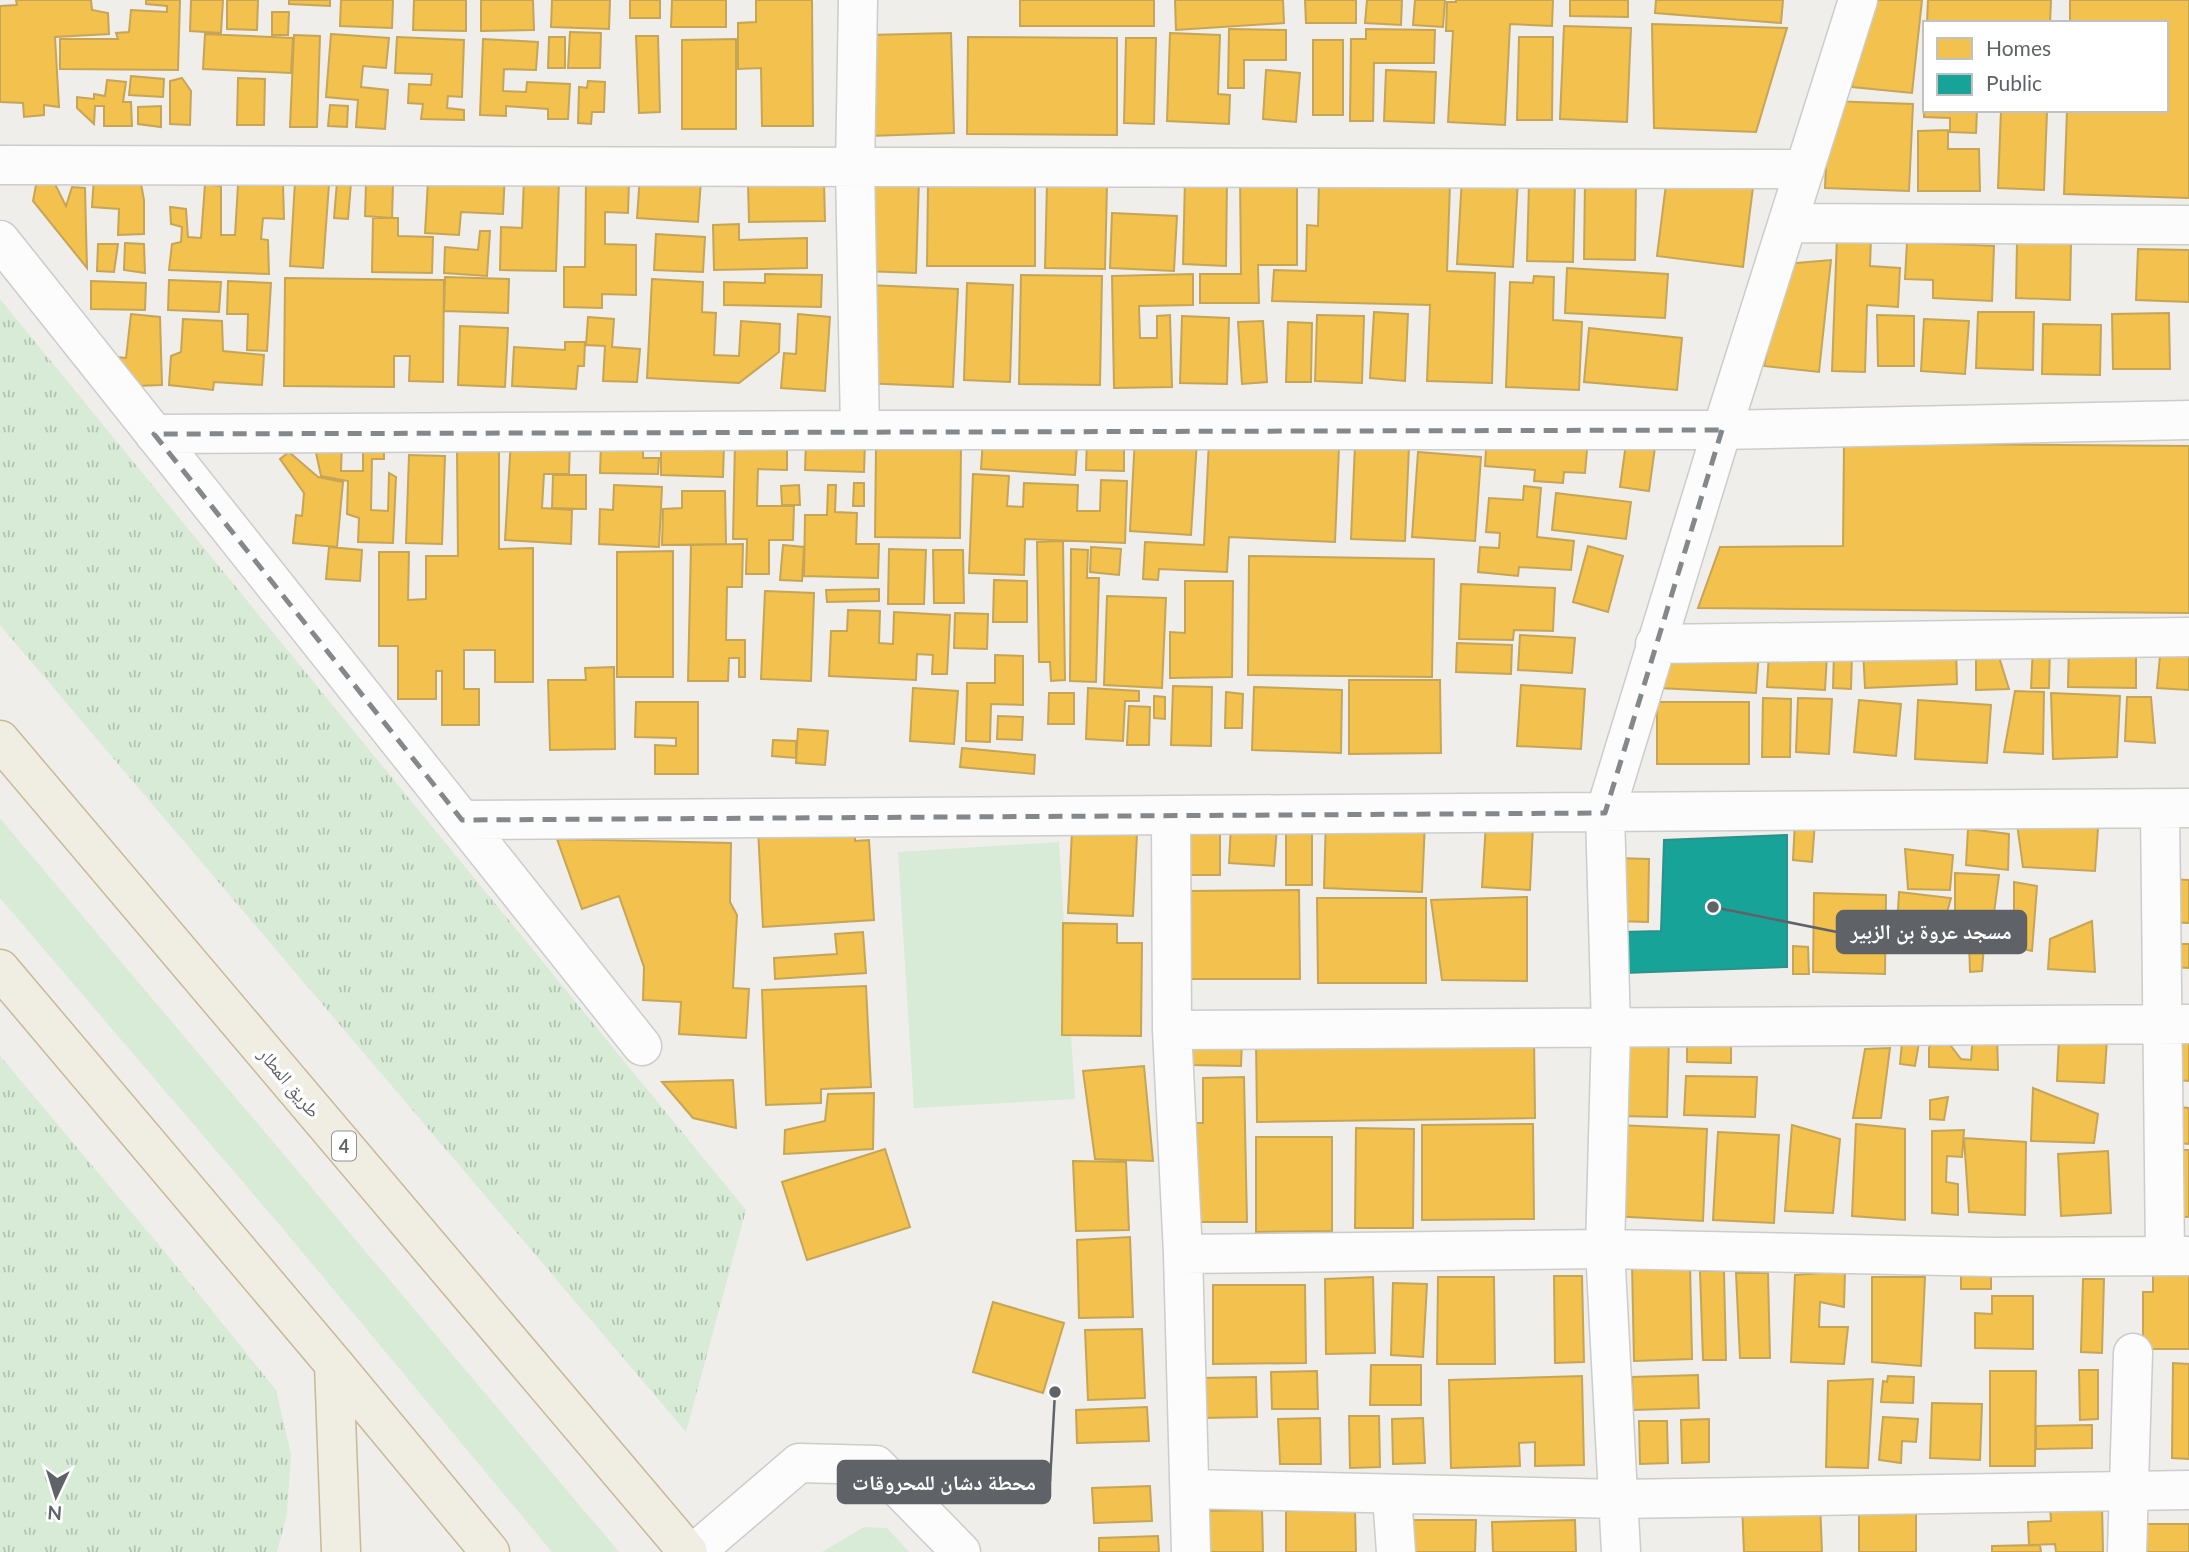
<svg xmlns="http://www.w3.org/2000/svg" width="2189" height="1552" viewBox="0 0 2189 1552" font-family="Lato,'Noto Naskh Arabic',sans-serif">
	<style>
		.grass { fill: #d8ebd6 }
		.park { fill: url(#park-tufts) }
		.homes { fill: #f2c14e; stroke: #c6a556; stroke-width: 2 }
		.public { fill: #17a398; stroke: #2d908a; stroke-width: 2 }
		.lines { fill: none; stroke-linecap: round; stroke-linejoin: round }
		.minor-casing { stroke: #cbcccc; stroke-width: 41 }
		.highway-casing { stroke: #c8b996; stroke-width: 41 }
		.minor { stroke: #fdfcfc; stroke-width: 38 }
		.highway { stroke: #f0ede3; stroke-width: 38 }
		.marked { fill: none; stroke: #84888a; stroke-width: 5; stroke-dasharray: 14 9; stroke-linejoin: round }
		.labels { text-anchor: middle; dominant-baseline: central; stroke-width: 7; stroke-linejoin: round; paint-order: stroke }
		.shield { fill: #fff; stroke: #8f9295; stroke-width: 2 }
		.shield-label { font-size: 18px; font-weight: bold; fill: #5f6368 }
		.street-label { font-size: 19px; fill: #5f6368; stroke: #fff }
		.leader { fill: none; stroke: #5f6368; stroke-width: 2.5 }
		.callout-dot { fill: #5f6368; stroke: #fff; stroke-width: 2.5 }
		.callout { fill: #5f6368; stroke: #5f6368; stroke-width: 2.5 }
		.callout-label { font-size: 21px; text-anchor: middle; font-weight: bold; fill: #fff }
	</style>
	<defs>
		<pattern id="park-tufts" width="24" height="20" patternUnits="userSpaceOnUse" patternTransform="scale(1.75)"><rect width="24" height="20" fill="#d8ebd6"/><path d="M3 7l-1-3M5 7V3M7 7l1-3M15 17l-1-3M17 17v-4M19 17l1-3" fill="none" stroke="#b2c2b1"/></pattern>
	</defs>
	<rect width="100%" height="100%" fill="#efeeea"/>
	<path class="grass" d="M0 818 31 855 619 1552H552L278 1223 0 898Z
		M1059 842 1075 1099 914 1108 898 852Z
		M864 1527 887 1528 909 1552H822Z"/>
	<path class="park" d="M0 299 746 1210 686 1432 0 625Z
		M0 1056 164 1251 276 1390 291 1454 287 1514 277 1552H0Z"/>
	<path class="homes" d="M16 0H91L92 10 108 13 109 34 55 37 59 107 44 105V115L24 117 23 103 0 102V6L17 5Z
		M146 0H180L178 70 60 69V39H118L116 33 129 32 131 10 167 12V6L146 4Z
		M191 0H223L221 33 190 31Z
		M227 0H258L257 30 227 29Z
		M289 0H330V6L289 4Z
		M341 0H393L392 28 340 26Z
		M414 0H466V31L413 30Z
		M481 0H533L534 30 481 31Z
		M552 0H610L609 29 551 27Z
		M630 0H660V18H630Z
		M672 0H726V27H671Z
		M756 0H812L813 126H762L761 68 738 69V23L756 22Z
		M1020 0H1154V26H1020Z
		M1175 0H1283L1284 23 1176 30Z
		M1305 0H1356V23H1306Z
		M1367 0H1402L1401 25 1365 23Z
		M1415 0H1445L1443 27 1413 25Z
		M1456 0H1553L1552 26 1510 24 1505 125 1448 122 1453 31H1446L1447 2H1456Z
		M1570 0H1628V17L1570 16Z
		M1656 0H1783L1781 23 1655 13Z
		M1865 0H1922L1912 93 1852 87Z
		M1928 0H2051L2050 23H1927Z
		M2070 0H2189V198L2064 194 2067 110H2166V23H2070Z
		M272 12H289L288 35H272Z
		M1652 24 1787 28 1756 132 1654 128Z
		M1564 26 1631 28 1627 122 1560 119Z
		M1229 29 1286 30V60H1244V88H1228Z
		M1366 29 1435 30 1434 63H1374L1373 121H1350L1351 39H1366Z
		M570 32 601 33 600 68H568Z
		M951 33 954 133 870 136 868 35Z
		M1170 33 1220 35 1218 94 1230 95 1229 124 1167 121Z
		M205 34 293 38 291 73 203 69Z
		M331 34 389 38 386 68 363 66 361 87 388 90 385 129 356 127 358 100 326 97Z
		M294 35 320 36 317 127H290Z
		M636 36H658L660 112 639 113Z
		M397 37 464 40 462 97 448 96 447 108 464 110V120L421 119 423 104 408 103 409 84 431 85 432 74 395 73Z
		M549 37H565V68H548Z
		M968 37 1117 38V135L967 134Z
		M1519 37H1553L1552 120H1517Z
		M1126 38H1156L1154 124 1124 123Z
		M483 39 538 42 536 70 504 69 503 91 526 92 527 82 570 84 568 119H548V109L506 106V116L480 115Z
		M736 39V129H682V40Z
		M1313 40H1343V115H1313Z
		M1266 70 1300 73 1296 122 1263 119Z
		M1386 70 1436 72 1434 123 1384 121Z
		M131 76 164 79 163 97 129 95Z
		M182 78 191 91 190 125 170 124V81Z
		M238 78 265 79 264 125H237Z
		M107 80 126 82 123 102H131L132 126H104V106H95L94 124 77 108V97L94 99V94L105 96Z
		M588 81 605 82 604 112H592L591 124 578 123 579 87 587 88Z
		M1925 87V110H1977L1976 133 1950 132V118L1924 117Z
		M1829 101 1913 104 1909 191 1825 188Z
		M330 105 348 106 347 127 328 126Z
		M161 106V127L138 124V107Z
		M2001 110 2047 112 2044 190 1998 188Z
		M1948 130V149H1979L1980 191H1918V131Z
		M505 172 503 214 461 212 459 235 425 233 428 181Z
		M640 175 701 180 698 222 637 218Z
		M1240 175H1297V265H1258L1259 303H1200V274H1241Z
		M1667 176 1753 187 1743 267 1657 256Z
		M94 177 140 178 144 200V234L118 235 119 209 92 207Z
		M1462 177 1518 180 1513 267 1457 264Z
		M867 178 919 180 916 273 864 271Z
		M1185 178 1227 180 1226 266 1183 264Z
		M524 179 559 180 556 271 500 270 501 227 522 228Z
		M1319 179 1450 184 1447 271 1495 273 1492 383 1427 381 1430 305 1272 301 1274 270 1306 271 1307 225 1318 226Z
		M37 180 55 184 66 206 72 187 85 188 87 268 33 201Z
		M1585 180 1636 181 1635 260 1584 259Z
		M586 181 629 182 628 213 605 212V244L636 245V295L602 294V308L564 307V267H585Z
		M295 182 329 184 323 268 290 266Z
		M337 182 351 183 348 219 334 218Z
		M824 182 825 221 749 222 748 184Z
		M1529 182 1575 183 1573 262 1527 261Z
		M1047 183 1107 185 1105 269 1045 268Z
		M205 184 221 186V235H235L238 185 283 184 284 219 263 218 261 239 268 240 269 274 169 270 172 244 181 242 182 227 171 224 170 207 186 209 188 237 201 238Z
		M366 184 393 185 392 218 365 216Z
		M928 184H1035V266H927Z
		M1112 213 1177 216 1174 271 1110 268Z
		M373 218H398V236L433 237 432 273 372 272Z
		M739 224V240L807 238V268L714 270 713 225Z
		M480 231H490L487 276 444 273 445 247 478 250Z
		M656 234 705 237 703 272 654 270Z
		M1837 236 1871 238 1870 266 1900 268 1898 307 1867 305 1865 372 1832 371Z
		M2017 241 2071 242 2070 300 2016 298Z
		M1907 242 1994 246 1992 301 1933 298V280L1905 279Z
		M125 243 144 244 145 273 124 270Z
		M98 244H118L114 272 97 271Z
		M2138 249 2189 250V302L2136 300Z
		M1831 260 1819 372 1764 366 1785 264Z
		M1567 268 1668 274 1665 318 1565 313Z
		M765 274 822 275 821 307 724 305V282L765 283Z
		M1193 274V305L1139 306 1140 338H1157V316L1170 315 1172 387 1114 388 1112 276Z
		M1021 275 1102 276 1100 385 1019 384Z
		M1534 276 1554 277 1553 320 1582 322 1579 390 1506 387 1510 282 1533 283Z
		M445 277 509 279 508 313 444 311Z
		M285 278 444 280 443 382 409 381 410 356H394V387L284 386Z
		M652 279 703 282 702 312 716 313 714 355 739 356 741 321 780 324 779 352 739 383 647 378Z
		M169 280 221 282 219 312 168 310Z
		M91 281 146 283 145 310 91 309Z
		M228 281 271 283 267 351 247 350 248 314H227Z
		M967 283 1013 285 1010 382 964 380Z
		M868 285 958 289 953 387 863 383Z
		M1374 312 1408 314 1405 381 1370 378Z
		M1978 312H2034L2033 370 1976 368Z
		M2169 313 2170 369H2113L2112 314Z
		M131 314 160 317 162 385 136 386 117 357 126 358Z
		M798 314 830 317 825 391 781 388 784 353 796 354Z
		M1317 315 1364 316 1362 383 1315 381Z
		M1877 315 1914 316V366H1878Z
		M1182 316 1229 318 1227 384 1180 383Z
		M588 317 614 319 612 347 640 349 637 382 603 381 605 346 586 345Z
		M183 319 222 321 223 351 264 355 262 385 214 382 213 390 169 385 171 356 181 352Z
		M1924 319 1969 321 1965 374 1921 371Z
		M1263 321 1267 382 1242 384 1238 322Z
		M1288 322 1312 323 1311 382H1286Z
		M2043 324 2101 325 2100 375 2042 374Z
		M460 326 508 328 505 387 458 385Z
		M1589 328 1682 338 1677 390 1584 382Z
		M565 342H585L584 366H578L576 389 512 386 514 347 565 350Z
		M1487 433 1588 439 1585 473 1564 472 1563 483 1534 481 1535 470 1485 466Z
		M1627 436 1656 440 1649 491 1620 487Z
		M1135 437 1197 441 1191 535 1130 531Z
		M983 438 1077 445 1075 475 981 469Z
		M1087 438 1124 439V471L1086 470Z
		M313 439 342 440 341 471H363V446L384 447V459H372L371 510 388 511 389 473 396 477 393 543 358 542 359 518 347 514 348 481 321 476Z
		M511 439 570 442 569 474H544L542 508 572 510 571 544 505 540Z
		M1209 440 1339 447 1335 542 1229 537 1227 572 1159 569 1158 580 1143 579 1145 542 1204 545Z
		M735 441 787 442V470L758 469 757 506H794L793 540H769V574H746L747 539H733Z
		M806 442 865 443 864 472 805 470Z
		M601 443 643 445V458H659L658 474 600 473Z
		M661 443 724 444 723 477 661 475Z
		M1844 443 2189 446V613L1698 608 1720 547 1843 546Z
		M1355 444 1409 446 1405 541 1351 539Z
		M876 446 961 447 960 538 875 537Z
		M457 451H499V549L533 548V682H495V650H464V689H479V725H442V671H436V699H398V646H379V552H409L408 600 426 599V556H458Z
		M289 452 318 477 343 482 337 547 293 543 296 515 302 516 304 493 280 459Z
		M1418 452 1481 457 1475 541 1412 537Z
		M409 455 445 456 442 544 406 543Z
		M973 474 1009 476 1007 506 1023 507 1024 483 1078 485 1077 511H1100L1101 480 1127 481 1125 543 1025 539 1024 575 969 573Z
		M553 475H586V509L552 508Z
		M854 483H864V506H853Z
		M614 485 662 487 659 547 599 544 600 509 613 510Z
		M799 485 800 505H782L781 486Z
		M828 485H836L835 512 857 513 856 544H879L878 578 804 576 805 515H827Z
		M1524 486 1541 488 1537 537 1574 541 1571 570 1519 567 1518 576 1478 572 1480 547 1499 548 1500 533 1486 532 1489 498 1523 500Z
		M682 491H725L726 544 662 545 663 509 682 508Z
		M1556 493 1631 502 1626 539 1552 530Z
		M1063 541 1065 680 1051 681 1050 662H1039L1037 542Z
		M743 544 742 587H727L726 640H745V677H739V658H729L728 681H688L691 545Z
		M783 545 804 547 802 581 780 580Z
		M1588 546 1623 556 1608 612 1573 602Z
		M329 547 362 550 360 581 326 579Z
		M1091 547 1121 549 1119 575 1090 572Z
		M889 549 926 550 924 604H888Z
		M1071 549 1088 550 1087 578H1099L1096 682 1070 681Z
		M933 550H963L964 603H934Z
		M673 551V677H617V552Z
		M1249 556 1434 559 1432 677 1248 675Z
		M994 580 1027 581V622H993Z
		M1185 581H1233L1232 677 1170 678V632L1185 633Z
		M1461 584 1555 588 1553 631 1514 630 1513 640 1459 639Z
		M879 589V601L827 602 826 590Z
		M765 591 814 593 811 681 761 679Z
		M1107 596 1166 598 1162 688 1104 685Z
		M848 610 880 611 879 643 893 644 894 612 950 615 947 674H932L933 655 917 654 916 680 829 676 831 631H847Z
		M955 613 988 614 987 649 954 648Z
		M1520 635 1575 638 1572 673 1518 670Z
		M1457 643 1512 645 1511 674 1456 672Z
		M2069 643 2136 644V688L2068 687Z
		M1995 644 2009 689 1976 690V645Z
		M2033 645H2050L2049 688H2031Z
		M2161 645 2189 648V690L2157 688Z
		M1662 647 1759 652 1756 693 1659 688Z
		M1956 647 1957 684 1865 688 1863 651Z
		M1769 653 1827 656 1825 690 1767 687Z
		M1834 653 1852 654 1851 689 1833 688Z
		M995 655 1023 656V705L991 704 990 742 966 741 967 683H995Z
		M614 667 615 749 550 750 548 680H586L585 668Z
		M1349 680H1440L1441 753 1349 754Z
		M1521 685 1585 689 1581 749 1517 746Z
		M1173 686 1212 687 1211 746 1171 745Z
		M1254 687 1342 690 1341 753 1252 750Z
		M913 688 958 691 954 744 910 741Z
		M1088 688 1139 691V701H1125L1123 741 1086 739Z
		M2015 691 2044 692 2043 754 2004 752Z
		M1226 692 1243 694 1242 728H1225Z
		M1049 693H1074V724H1048Z
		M2051 693 2120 696 2117 757 2053 759Z
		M1154 696 1165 697V719L1154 718Z
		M2127 697H2151L2155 743 2125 741Z
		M1763 698 1791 699 1790 757H1762Z
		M1798 698 1832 699 1829 754 1796 752Z
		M1859 700 1901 704 1896 756 1854 752Z
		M1918 700 1991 705 1987 763 1915 759Z
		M636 702H698V774H655V745L676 746V738L635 737Z
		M1657 702H1749V764H1657Z
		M1129 706 1150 707 1149 745H1127Z
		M998 716 1023 717 1022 740 997 739Z
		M798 729 828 731 825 765 796 763Z
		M773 740 796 741V758L772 756Z
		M962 748 1035 755 1034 774 960 767Z
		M2015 810 2099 815 2095 871 2023 867Z
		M1326 818 1425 821 1422 892 1324 888Z
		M1795 821 1815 822 1812 862 1793 860Z
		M1181 822H1220V875H1181Z
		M1286 823 1312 824V885H1286Z
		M1486 823 1533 825 1530 890 1482 887Z
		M855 824V841L869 840 874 920 763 927 758 829Z
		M1231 825 1277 827 1274 866 1229 863Z
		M1968 829 2009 834 2008 870 1966 865Z
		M1072 831 1137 834 1133 916 1068 913Z
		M557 839 731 843 730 902 737 915 733 988 749 989 746 1038 679 1034 681 1002 643 1000 644 967 619 896 582 909Z
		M1905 849 1953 855 1950 890 1908 889Z
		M1616 858 1649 859 1648 922 1615 921Z
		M1955 873 1999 875 1994 913 1955 911Z
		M2167 879 2189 880V923L2165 922Z
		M2014 882 2037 886 2032 951 2014 947Z
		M1299 890 1300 979H1183V891Z
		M1899 892 1951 898 1936 952 1896 946Z
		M1814 893 1886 895 1885 974 1813 972Z
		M1527 897V981L1442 980 1431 900Z
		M1317 898H1426V983H1318Z
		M2092 921 2095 972 2048 969 2050 939Z
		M1063 923 1117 924V943H1142L1141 1036 1062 1035Z
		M863 932 866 973 775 979 774 958 837 954 835 934Z
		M1969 943 1984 945 1982 971 1970 972Z
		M2174 944H2189V968L2173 967Z
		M1793 946 1808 947 1809 974H1793Z
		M866 986 871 1087 821 1089V1103L766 1105 762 990Z
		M1938 1029 1961 1059 1971 1060 1973 1033 1997 1034 1998 1070 1929 1067V1048Z
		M2189 1029V1081L2168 1079 2170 1030Z
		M1921 1031 1915 1066 1900 1064 1903 1032Z
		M1534 1036 1535 1118 1257 1122 1256 1040Z
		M1620 1036 1669 1037 1667 1117 1618 1116Z
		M2059 1037 2107 1040 2104 1083 2057 1081Z
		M1191 1039 1242 1041 1241 1066 1190 1065Z
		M1687 1041H1731V1063L1687 1062Z
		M1890 1048 1881 1118H1853L1865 1049Z
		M1144 1066 1153 1161 1095 1159 1083 1071Z
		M1686 1076 1757 1077 1755 1117 1684 1115Z
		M1244 1077 1247 1222H1186L1184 1123H1203V1078Z
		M733 1080 736 1128 693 1118 662 1082Z
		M2033 1088 2098 1114 2094 1143 2031 1141Z
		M874 1093 873 1149 784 1154 785 1130 825 1121 828 1094Z
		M1948 1097 1944 1120 1930 1119V1100Z
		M2170 1106 2189 1108V1144L2168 1142Z
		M1533 1124 1534 1219 1422 1220V1125Z
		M1856 1124 1905 1129V1220L1852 1216Z
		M1617 1125 1707 1129 1703 1221 1611 1216Z
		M1792 1125 1840 1139 1833 1213 1785 1211Z
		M1356 1128 1414 1129 1413 1228H1355Z
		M1964 1130 1962 1157 1947 1156 1946 1182 1958 1184V1215L1932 1213V1131Z
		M1718 1132 1779 1135 1774 1223 1713 1220Z
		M1256 1137H1332V1231L1256 1232Z
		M1964 1138 2026 1142 2025 1215 1969 1212Z
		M885 1149 910 1227 807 1260 782 1182Z
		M2173 1150H2189V1217L2170 1216Z
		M2108 1151 2111 1213 2061 1216 2058 1154Z
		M1073 1161 1126 1162 1129 1230 1076 1231Z
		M1130 1237 1133 1317 1079 1318 1077 1240Z
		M1690 1263 1692 1359 1634 1361 1632 1264Z
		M1961 1263H1991V1289H1961Z
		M2153 1268H2189V1349H2143V1292H2153Z
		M1700 1271H1724L1726 1360H1703Z
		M1845 1271 1844 1307 1820 1302 1819 1327H1848L1844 1364 1791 1362 1795 1275Z
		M1736 1273H1768L1770 1358H1740Z
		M1554 1276H1582L1584 1362 1555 1363Z
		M1373 1277 1375 1353 1326 1354 1325 1279Z
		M1438 1277H1494L1495 1364H1437Z
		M1872 1277H1925L1921 1366 1872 1362Z
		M2083 1279H2104L2102 1353 2081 1352Z
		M1393 1283 1427 1284 1423 1357 1391 1355Z
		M1213 1285H1305L1306 1363 1213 1364Z
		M1992 1296H2033V1349L1975 1348V1313L1992 1314Z
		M993 1302 1064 1323 1043 1393 973 1372Z
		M1142 1329 1145 1398 1088 1400 1085 1330Z
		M2173 1363 2189 1364V1459L2172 1458Z
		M1371 1365H1421V1405H1370Z
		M2079 1370H2098V1419L2080 1420Z
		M1317 1371 1318 1409H1272L1271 1372Z
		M1990 1371H2036L2035 1466H1990Z
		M1698 1375 1699 1408 1633 1410 1632 1377Z
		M1582 1376 1584 1465 1535 1466V1442L1519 1443 1520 1466 1451 1468 1449 1380Z
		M1888 1376 1914 1377 1913 1403 1881 1402 1883 1381 1887 1382Z
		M1256 1377 1257 1417 1201 1418 1200 1378Z
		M1873 1379 1868 1468 1826 1467 1828 1381Z
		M1932 1403 1982 1404 1980 1460 1930 1458Z
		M1147 1407 1149 1441 1077 1443 1076 1410Z
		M1349 1416H1379L1380 1467 1350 1468Z
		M1883 1417 1918 1419 1916 1442 1902 1441 1901 1463 1879 1460Z
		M1320 1418 1321 1464H1280L1278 1419Z
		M1423 1418 1425 1463 1393 1464 1392 1419Z
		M1709 1419V1462L1682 1463 1681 1420Z
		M1639 1421H1667L1668 1463 1640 1464Z
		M2092 1425V1448L2036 1449V1426Z
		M1150 1486 1152 1521 1094 1523 1092 1488Z
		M1820 1502 1822 1552H1744L1742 1505Z
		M2102 1504 2103 1552H2056L2055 1544 2029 1545 2028 1522 2051 1521 2050 1505Z
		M1916 1506V1552H1859V1507Z
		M1262 1510 1263 1552H1205L1204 1511Z
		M1355 1510 1356 1552H1286V1511Z
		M1406 1520H1476L1475 1552H1406Z
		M1575 1520 1576 1552H1493L1492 1522Z
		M2143 1524H2189V1552H2143Z
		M1158 1536 1159 1552H1099V1538Z
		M2040 1545 2041 1552H1992V1546Z"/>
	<path class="public" d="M1787 835V967L1625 973 1623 932 1661 931 1664 840Z"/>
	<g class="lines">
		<g class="minor-casing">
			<path id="minor" d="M858 0 855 168 860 430
				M0 165 1805 169
				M1788 223 2189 225
				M0 240 642 1046
				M154 434 860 430H1722L2189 420
				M1655 644 2189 637
				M2160 809 2165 1256
				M1171 815 1172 1030 1183 1254 1191 1552
				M462 820 2189 808
				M1172 1030 2189 1024
				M1183 1254 1605 1249 1994 1257 2189 1256
				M1191 1489 1618 1499 2189 1490
				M1392 1495 1396 1552
				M695 1552 799 1463 876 1465 961 1552
				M1621 1552 1605 1249 1611 1028 1605 813 1722 430 1858 0
				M2127 1552 2133 1353"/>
		</g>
		<g class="highway-casing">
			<path id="highway" d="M0 740 688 1552
				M0 969 334 1364 490 1552
				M334 1364 341 1552"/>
		</g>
		<use href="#minor" class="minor"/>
		<use href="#highway" class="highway"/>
	</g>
	<path class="marked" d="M1722 430 1605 813 462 820 154 434Z"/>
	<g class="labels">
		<rect class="shield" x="332" y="1131.5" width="24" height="29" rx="5"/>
		<g class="shield-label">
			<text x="344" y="1146">4</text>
		</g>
		<g class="street-label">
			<text transform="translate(290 1082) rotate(50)">طريق المطار</text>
		</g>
	</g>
	<path class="leader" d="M1713 907L1837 932M1055 1392L1050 1482"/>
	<g class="callout-dot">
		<circle cx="1713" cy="907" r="7"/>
		<circle cx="1055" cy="1392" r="7"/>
	</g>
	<g class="callout">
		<rect x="1837" y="911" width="189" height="42" rx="7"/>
		<rect x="838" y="1461" width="212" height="42" rx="7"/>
	</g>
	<g class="callout-label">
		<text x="1931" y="939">مسجد عروة بن الزبير</text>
		<text x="944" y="1490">محطة دشان للمحروقات</text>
	</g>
	<rect x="1923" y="21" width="245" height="91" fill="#ffffff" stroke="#bfc1c3" stroke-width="2"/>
	<rect x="1937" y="38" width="35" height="21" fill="#f2c14e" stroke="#bfc1c3" stroke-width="2"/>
	<text x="1986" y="56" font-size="21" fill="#5f6368">Homes</text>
	<rect x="1937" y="74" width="35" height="21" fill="#17a398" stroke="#bfc1c3" stroke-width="2"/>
	<text x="1986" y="91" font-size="21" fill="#5f6368">Public</text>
	<g transform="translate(56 1496) rotate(184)" stroke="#ffffff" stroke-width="5" paint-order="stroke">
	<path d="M0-5L12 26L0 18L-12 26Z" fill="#5f6368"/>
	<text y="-10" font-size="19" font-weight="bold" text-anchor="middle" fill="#5f6368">N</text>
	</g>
</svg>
